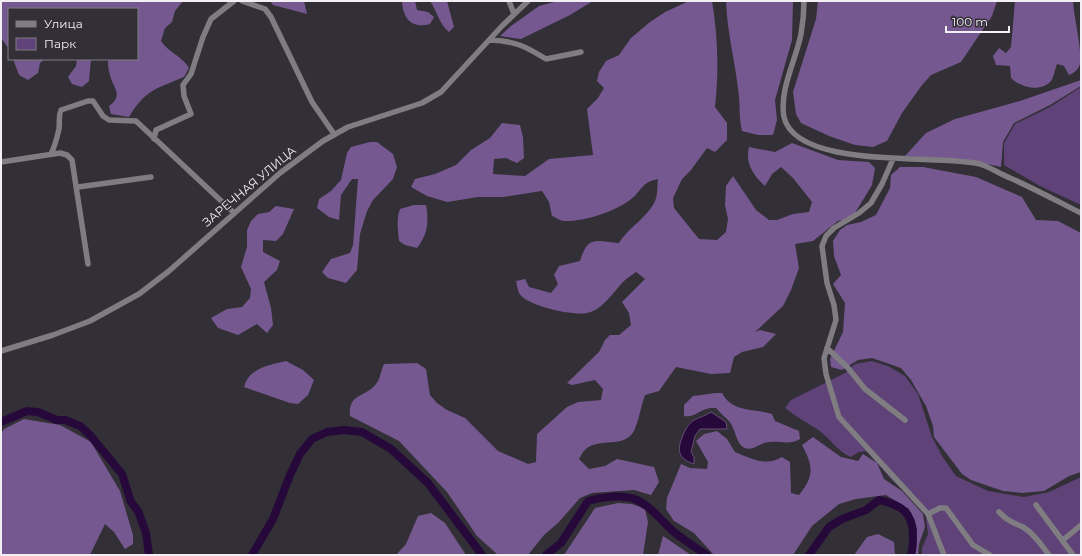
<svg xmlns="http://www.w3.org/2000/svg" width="1082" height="556" viewBox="0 0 1082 556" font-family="Montserrat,sans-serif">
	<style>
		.green { fill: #5f4278 }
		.forest { fill: #765890 }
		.water { fill: #26083b; stroke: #644e73 }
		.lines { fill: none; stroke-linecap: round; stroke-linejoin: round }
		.river { stroke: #26083b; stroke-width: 8 }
		.minor { stroke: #7f7d81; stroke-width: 5.5 }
		.labels { text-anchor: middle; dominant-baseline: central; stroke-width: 3.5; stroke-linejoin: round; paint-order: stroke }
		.street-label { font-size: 12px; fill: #f3f0f5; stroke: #322f36 }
	</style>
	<rect width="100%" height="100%" fill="#322f36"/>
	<path class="green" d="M1081 87V205L1040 186 1004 165V143L1015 124 1050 107Z
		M872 361 888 366 905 376 918 394 932 437 942 456 956 476 988 491 1024 497 1049 492 1081 477V555H922V548L928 534 925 510 893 481 866 451 859 452 851 457C838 452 829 437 817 429 806 422 795 416 785 408L791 400 845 373 855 364Z"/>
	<path class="forest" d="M1 1H183L175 11 172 22 165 28 161 41C168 52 182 56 189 68L184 77C156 89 146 89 129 117L111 114 109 106C124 95 113 88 110 75 108 70 108 64 108 59H137V9H9V49L1 38Z
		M270 1H304L307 14 273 5Z
		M402 1H415L417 10 428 12 434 17 430 24C412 29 403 19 402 1Z
		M430 1H447L454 27 449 32C439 24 437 11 430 1Z
		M558 1H593L570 15 521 39 500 36 511 26 539 6Z
		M689 1H712C718 37 719 70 715 107L727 123V140L715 152 707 148 691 170 682 179 673 198 674 208 699 239 717 240 726 232 728 219 725 205 726 186 733 176 756 210 769 220H777L793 214 809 212 812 202 793 178 781 167 772 174 765 186C753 175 745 163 749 147L775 152 792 143 838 160 869 162 875 168 872 185 852 218 838 221 813 241 795 244 799 268 791 290 783 306 755 332 760 330 776 334 763 347 742 352 734 357 730 373 711 374 676 367 659 391 645 395C641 406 639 420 634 431 624 449 600 437 586 449 583 451 581 456 579 459L589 469 605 466 617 459 654 467 659 482 651 495 634 490 592 493 580 498 558 523 544 535 528 555H498L477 536 447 492 399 441 350 416C348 393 365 398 376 384 380 380 381 370 384 364L417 363 426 369 430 395 437 403 447 410 465 418 498 451 528 464 536 462 537 434 567 407 578 402 601 400 603 389 595 380 572 385 567 383 599 352 605 340 610 335H619L631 325 629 313 622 302 645 279 636 272C632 275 627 278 624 281 613 292 603 310 587 313 573 316 526 306 519 293 517 289 517 284 516 281L525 279 529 287 551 293 558 284 554 275 559 266 580 261C588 235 595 241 619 243 628 228 648 217 655 201 658 195 657 185 658 179 641 182 642 191 630 200 614 212 583 222 563 221 559 220 555 217 552 216L549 202 542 191 503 197H478L447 202 427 196 411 187 415 179 435 174 456 165 471 150 490 138 502 123 520 125 523 137 524 158 517 163 506 158 494 159 493 174 525 176 549 159 593 155 587 109 598 98 604 88 597 81 599 72 606 61 619 55 631 38 650 22 665 12Z
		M726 1H793L792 40 775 100 777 120 773 135H758L742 131C739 119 740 109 739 97 736 65 727 33 726 1Z
		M818 1H997L992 16 961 62 931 75 922 85 902 113 887 141 873 147 855 145 829 136 801 123 796 114 793 92 816 19Z
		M1015 1H1073C1074 19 1082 47 1080 64 1078 70 1074 73 1069 75L1064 66 1057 64C1055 69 1054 77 1051 81 1040 93 1020 87 1011 78L1010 66 996 65 993 56 999 48 1006 53 1011 47Z
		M13 59H45L40 63 38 73 28 80 19 75Z
		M77 59H91L89 81 82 87 72 84 68 77 76 66Z
		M1081 80V86L1050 105 1014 123 1003 142 1001 167 977 162 905 156 926 133 955 119 1020 101Z
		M370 142H377L393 154 397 167 393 179 373 200 367 211 360 234 357 270 346 283 328 278 322 272 331 259 350 253 353 245 358 179H352L341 195 339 220 329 217 317 208 319 199 331 191 341 180 347 153 351 147Z
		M900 167H923L976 177 1022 197 1036 220 1058 221 1081 233V472L1069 476 1044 491 1022 493 1003 491 971 480 962 474 934 437 933 426 926 406 911 380 901 368 872 358 858 360 842 370 831 367 830 359 843 332 845 303 833 284 841 275 834 256 833 241 840 230 847 225 861 222 876 215 890 188 891 175Z
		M414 205H426C429 221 428 234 417 248L405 245 399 241C398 230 396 220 400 209Z
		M276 206 294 209 283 234 276 241 263 240V252L280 261 277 270 264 282 271 308 273 325 267 333 257 324 238 335 218 328 211 318 227 309 242 307 250 298 251 289 241 267 247 247V230L251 221 258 214 269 212Z
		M286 361 303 370 314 380 308 395 298 404 290 403 244 387C249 368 269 365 286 361Z
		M716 393H722C733 413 753 408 772 414L775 421 799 431 800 439C790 445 782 441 770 442 763 442 759 446 753 448 736 453 737 430 729 421 725 417 720 413 716 408 699 407 697 418 684 416V405L693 396Z
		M24 419 60 425 91 442 120 491 133 535V544L125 549 114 532 105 524 90 555H1V434L4 429Z
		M717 431 727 439 735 452C750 458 766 467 782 457L790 462 791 493 799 495C815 475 813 466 802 445L813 437 841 457 858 461 863 454 877 463 884 479 902 491 923 514 925 527 919 544 918 555H912L917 529 909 509 886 495 856 499 839 504 812 526 793 555H716L713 554 694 533 674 521 666 509 667 498 681 464 690 468 707 469 708 462 696 441 704 434Z
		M618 503 632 504 645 509 648 522 643 555H564L595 508Z
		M431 513 445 523 466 555H396L406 544 418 516Z
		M878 534 894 542 895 555H854L867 537Z
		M663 536 691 555H658Z"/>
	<path class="water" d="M711 412 726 422 727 429H700L695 436 691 452 694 457V464C677 458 677 450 683 435 685 430 689 423 694 420 700 417 705 416 711 412Z"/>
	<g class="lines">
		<path class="river" d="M1 422 27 411 38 412 57 420H65L80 426 90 435 122 474 131 502 138 511 146 533 149 555
			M252 555 273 519 290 475 300 454 312 439 327 432 345 430 362 432 391 449 428 483 482 555
			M546 555 561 543 588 501C601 497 623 494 637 500 651 506 662 522 674 532 684 540 696 548 707 555
			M809 555 829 527 842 519 866 510 879 500C901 505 913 512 913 536 913 542 913 549 911 555"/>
		<path class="minor" d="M242 1 265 9 271 17 312 102 334 134
			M509 1 514 14
			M804 1C804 12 803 23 801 34 796 60 779 90 784 117 796 170 938 154 980 164 989 167 999 173 1008 177 1033 188 1057 201 1081 213
			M490 40C515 41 525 46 546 59L581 52
			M154 139 156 130 191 114 184 96 183 85 191 74 203 37 211 19 234 1
			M51 154C55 146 57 138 59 129 60 122 58 117 61 110L88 101H93L103 116 109 120 136 121 233 212
			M893 159 882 184 871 203 859 213 834 228 826 236 822 246 827 283 834 305 836 320 824 358 826 374 839 417 928 514 944 555
			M1 162 60 153 67 155 72 160 88 264
			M78 187 151 177
			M827 348 848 368 865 389 905 420
			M1 351 53 335 90 321 139 294 169 271 280 173 323 141 348 127 422 103 441 92 502 26 528 1
			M1036 505 1073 555
			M999 512C1010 523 1011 521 1023 527 1034 533 1042 546 1049 555
			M928 514 940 508H946L973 545 990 555
			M1063 540 1081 525"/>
	</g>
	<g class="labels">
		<g class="street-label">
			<text transform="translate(249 186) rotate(-40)">ЗАРЕЧНАЯ УЛИЦА</text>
		</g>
	</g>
	<rect width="1082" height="556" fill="none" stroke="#f3f0f5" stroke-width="4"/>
	<rect x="8" y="8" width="130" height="52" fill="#322f36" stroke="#7f7c82"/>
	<rect x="16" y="21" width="20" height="6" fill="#7f7d81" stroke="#7f7c82"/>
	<text x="44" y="28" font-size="12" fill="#f3f0f5">Улица</text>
	<rect x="16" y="38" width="20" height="12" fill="#5f4278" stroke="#7f7c82"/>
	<text x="44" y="48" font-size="12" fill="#f3f0f5">Парк</text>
	<path d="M946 26v6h63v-6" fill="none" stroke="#f3f0f5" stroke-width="2"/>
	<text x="952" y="26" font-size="12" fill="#f3f0f5" stroke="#322f36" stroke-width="3" paint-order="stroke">100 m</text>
</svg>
